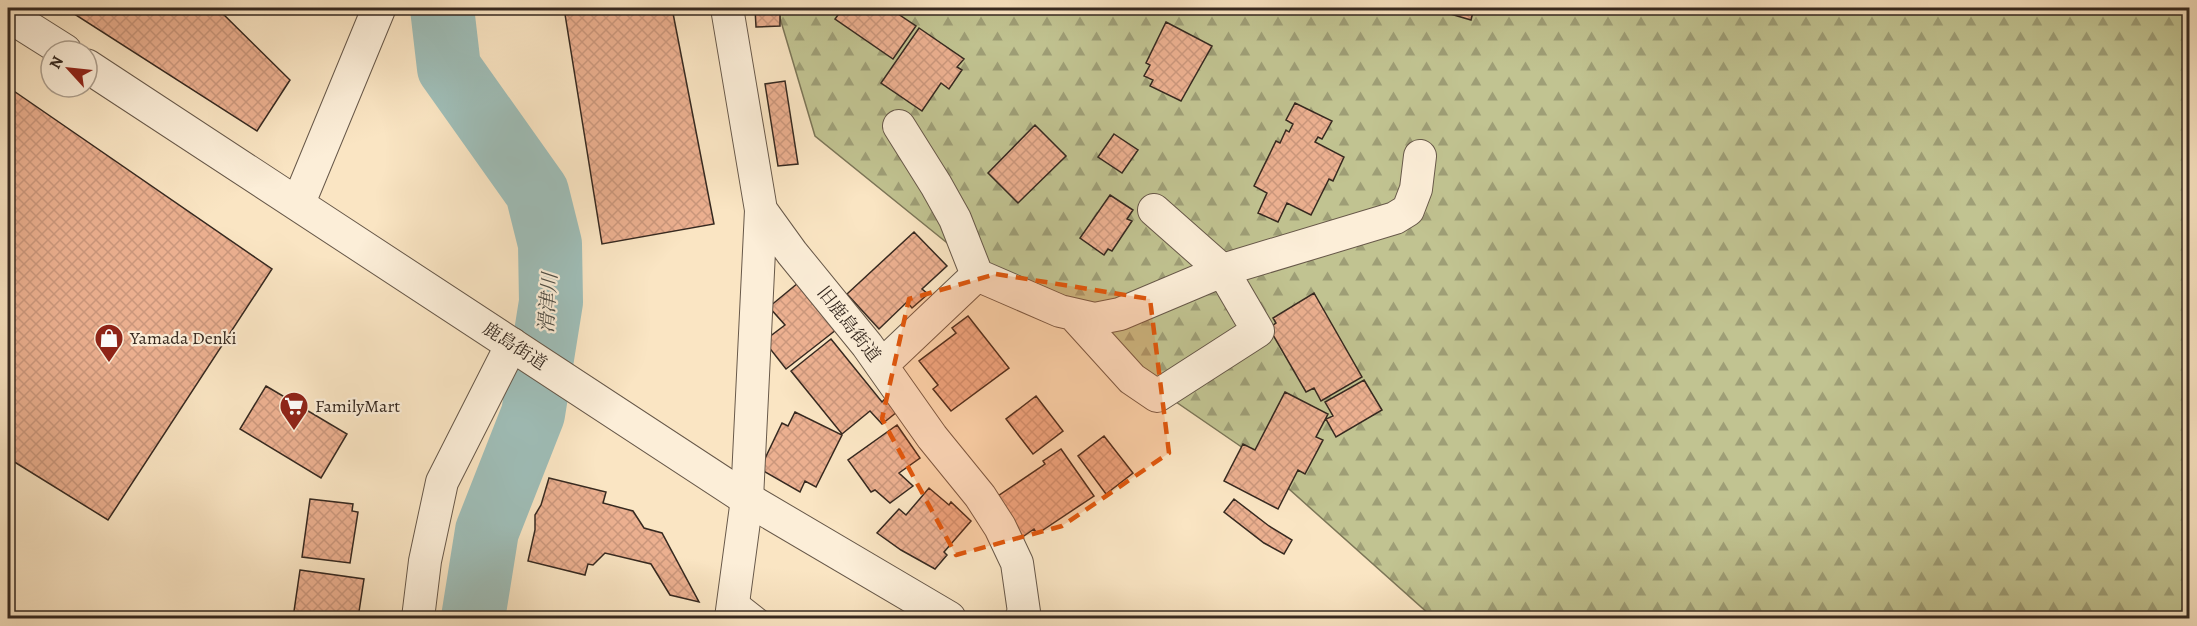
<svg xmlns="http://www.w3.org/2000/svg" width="2197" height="626" viewBox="0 0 2197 626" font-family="Alegreya,'Noto Serif JP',serif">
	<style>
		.forest { fill: url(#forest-firs); stroke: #7c7658; stroke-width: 1.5 }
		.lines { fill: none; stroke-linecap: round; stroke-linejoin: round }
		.river { stroke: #9fbeb8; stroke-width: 64 }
		.building { fill: url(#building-cross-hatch); stroke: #362920; stroke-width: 1.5 }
		.service-casing { stroke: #675849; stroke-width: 17 }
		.minor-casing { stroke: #675849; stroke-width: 34 }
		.tertiary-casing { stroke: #675849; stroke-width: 35 }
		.service { stroke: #fceed8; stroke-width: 15 }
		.minor { stroke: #fceed8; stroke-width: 32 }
		.tertiary { stroke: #fceed8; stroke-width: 33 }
		.marked { fill: #df570d; fill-opacity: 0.2; stroke: #df570d; stroke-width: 4.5; stroke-dasharray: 12 8; stroke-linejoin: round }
		.labels { text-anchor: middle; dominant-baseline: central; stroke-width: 4.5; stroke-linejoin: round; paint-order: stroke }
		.street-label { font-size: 18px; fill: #362920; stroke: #fceed8 }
		.poi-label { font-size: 18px; fill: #362920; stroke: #fceed8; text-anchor: start }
		.water-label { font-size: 20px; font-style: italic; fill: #504e46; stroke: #fceed8 }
	</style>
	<defs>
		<pattern id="forest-firs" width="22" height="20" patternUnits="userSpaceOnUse" patternTransform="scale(1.5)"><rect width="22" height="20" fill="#c1c391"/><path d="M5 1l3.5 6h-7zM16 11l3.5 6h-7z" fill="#9e9e76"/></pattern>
		<pattern id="building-cross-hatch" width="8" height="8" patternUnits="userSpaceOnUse" patternTransform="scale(1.5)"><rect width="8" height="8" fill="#ecb090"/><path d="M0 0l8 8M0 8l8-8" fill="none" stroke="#cb977c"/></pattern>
	</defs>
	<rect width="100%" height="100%" fill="#fae5c3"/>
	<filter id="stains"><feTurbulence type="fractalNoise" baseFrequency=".00333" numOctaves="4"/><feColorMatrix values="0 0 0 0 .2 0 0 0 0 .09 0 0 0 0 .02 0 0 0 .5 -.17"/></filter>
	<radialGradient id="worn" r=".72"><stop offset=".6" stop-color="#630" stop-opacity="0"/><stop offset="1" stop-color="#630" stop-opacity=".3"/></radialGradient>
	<path class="forest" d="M777 8H2189V618H1443L1429 614 1243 448 962 255 815 136Z"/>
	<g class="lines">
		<path class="river" d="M442 8 449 68 537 192 550 244 551 302 533 414 487 531 473 618"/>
	</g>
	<path class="building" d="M69 8H217L290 80 257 131 68 10Z
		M564 8H672L714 224 602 244Z
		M755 8H780V26L756 27Z
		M843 8H889L916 26 893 59 835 19Z
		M1430 8H1474L1471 20Z
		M1166 22 1212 46 1181 101 1150 86 1153 80 1144 76 1150 65 1146 63Z
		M919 28 964 59 957 67 962 70 949 89 941 83 922 111 881 83Z
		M785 81 798 164 778 166 765 84Z
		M8 87 272 269 108 520 8 458Z
		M1295 103 1332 121 1322 139 1318 137 1315 142 1344 157 1333 181 1329 179 1311 215 1287 203 1278 222 1258 213 1267 193 1254 186 1276 141 1280 143 1286 130 1289 132 1293 124 1286 120Z
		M1035 125 1066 156 1018 203 988 173Z
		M1114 134 1138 150 1122 173 1098 157Z
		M1110 195 1133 210 1127 219 1132 221 1112 251 1108 249 1104 255 1080 238Z
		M914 232 947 266 922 289 928 294 912 308 907 302 879 329 847 294Z
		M798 283 836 330 786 369 764 341 785 325 769 307Z
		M1314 293 1362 377 1321 401 1314 388 1306 392 1269 328 1276 323 1273 318Z
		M968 316 1009 368 951 411 933 389 938 385 919 361 956 333 952 328Z
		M831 339 882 402 886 398 897 412 882 424 870 411 842 434 791 371Z
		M1364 380 1382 410 1336 437 1326 419 1333 416 1325 402Z
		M266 386 347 434 321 478 240 429Z
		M1285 392 1328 414 1316 437 1323 440 1305 474 1298 470 1278 509 1224 481 1243 444 1255 450Z
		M1036 396 1063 431 1033 454 1006 419Z
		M795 412 842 435 816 487 805 481 800 492 760 469 782 423 788 426Z
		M897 425 920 458 899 473 913 486 890 503 875 490 871 492 848 460Z
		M1104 436 1133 473 1106 494 1078 456Z
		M1061 449 1094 496 1037 534 1034 529 1021 538 995 498 1045 464 1043 461Z
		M549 478 606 492 603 503 633 511 644 528 662 533 699 602 670 595 651 564 605 553 593 565 588 564 585 575 528 561 535 530V515L541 505Z
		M929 488 949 505 951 502 971 521 944 552 947 555 935 569 901 550 877 533 899 509 906 515Z
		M310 499 353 504 352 511 358 512 350 563 302 557Z
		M1234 499 1269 526 1292 540 1284 554 1264 543 1224 512Z
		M300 570 364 579 358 618H293Z"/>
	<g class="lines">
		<g class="service-casing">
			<path id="service" d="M734 596 762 618"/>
		</g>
		<g class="minor-casing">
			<path id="minor" d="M727 8 761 210 792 253 867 345 932 437 980 496 1000 527 1017 563 1024 612 1021 618
				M899 126 936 185 955 219 977 275 1060 311 1095 319 1120 314 1229 268 1395 218 1408 210 1416 189 1420 156
				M1074 315 1132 379 1157 396 1258 331 1223 271 1154 210
				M882 365 977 275
				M418 618 425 561 442 482 512 344
				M731 618 747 499 761 210"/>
		</g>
		<g class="tertiary-casing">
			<path id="tertiary" d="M8 15 65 51
				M87 66 747 499 949 618
				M298 204 379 8"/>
		</g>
		<use href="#service" class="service"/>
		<use href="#minor" class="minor"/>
		<use href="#tertiary" class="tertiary"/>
	</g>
	<path class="marked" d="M996 274 1150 299 1169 453 1062 526 956 555 882 419 909 299Z"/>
	<defs>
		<g id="shop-pin" transform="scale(1.5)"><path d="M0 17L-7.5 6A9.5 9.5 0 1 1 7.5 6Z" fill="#8f2418" stroke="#fceed8"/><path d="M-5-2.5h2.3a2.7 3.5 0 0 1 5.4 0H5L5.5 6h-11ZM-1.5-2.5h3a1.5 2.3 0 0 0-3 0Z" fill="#fff"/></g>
		<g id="supermarket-pin" transform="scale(1.5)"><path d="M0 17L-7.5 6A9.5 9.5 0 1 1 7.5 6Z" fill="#8f2418" stroke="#fceed8"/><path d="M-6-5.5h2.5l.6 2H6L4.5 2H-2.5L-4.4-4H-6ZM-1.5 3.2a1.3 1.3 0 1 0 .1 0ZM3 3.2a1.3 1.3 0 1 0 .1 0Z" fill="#fff"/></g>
	</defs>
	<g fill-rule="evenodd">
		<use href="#shop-pin" x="109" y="338"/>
		<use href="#supermarket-pin" x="294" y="406"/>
	</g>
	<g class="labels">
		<g class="street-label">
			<text transform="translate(849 324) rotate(52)">旧鹿島街道</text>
			<text transform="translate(515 346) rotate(33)">鹿島街道</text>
		</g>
		<g class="poi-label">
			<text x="130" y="338">Yamada Denki</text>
			<text x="315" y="406">FamilyMart</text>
		</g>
		<g class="water-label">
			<text transform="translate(548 303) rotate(-86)">滑津川</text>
		</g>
	</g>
	<rect width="2197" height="626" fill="none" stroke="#fae5c3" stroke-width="30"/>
	<rect x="9" y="9" width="2179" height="608" fill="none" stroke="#362920" stroke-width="3"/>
	<rect x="15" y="15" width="2167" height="596" fill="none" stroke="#362920" stroke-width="1.5"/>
	<g transform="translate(69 69) rotate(297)"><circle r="28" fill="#fceed8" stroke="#ad9f8e" stroke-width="1.5"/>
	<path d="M0-4.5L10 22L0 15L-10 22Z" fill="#8f2418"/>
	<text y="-9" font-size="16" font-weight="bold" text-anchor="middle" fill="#362920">N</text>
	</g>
	<rect width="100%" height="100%" filter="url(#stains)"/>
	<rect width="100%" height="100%" fill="url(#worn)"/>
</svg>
